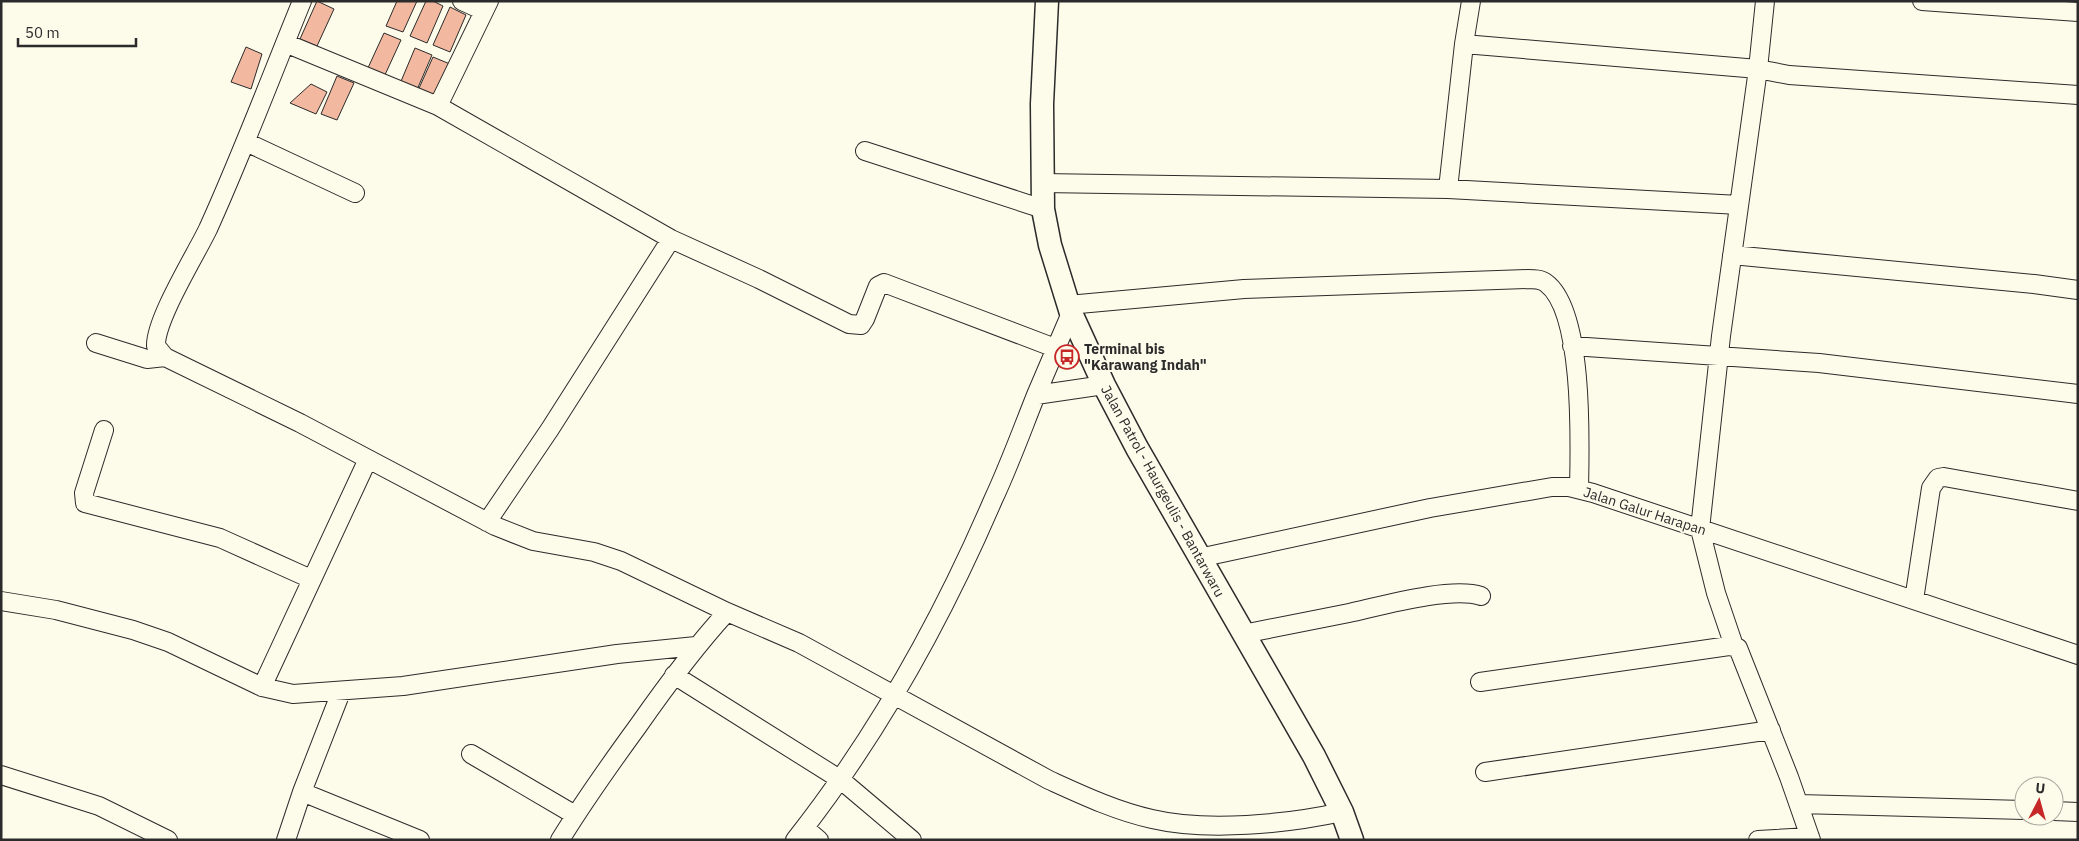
<svg xmlns="http://www.w3.org/2000/svg" width="2079" height="841" viewBox="0 0 2079 841" font-family="'IBM Plex Sans',sans-serif">
	<style>
		.building { fill: #f2b8a0; stroke: #2b2b2b }
		.lines { fill: none; stroke-linecap: round; stroke-linejoin: round }
		.minor-casing { stroke: #2b2b2b; stroke-width: 20 }
		.major-casing { stroke: #2b2b2b; stroke-width: 25 }
		.minor { stroke: #fdfbea; stroke-width: 18 }
		.major { stroke: #fdfbea; stroke-width: 22 }
		.labels { text-anchor: middle; dominant-baseline: central; stroke-width: 4; stroke-linejoin: round; paint-order: stroke }
		.poi-label { font-size: 14px; font-weight: bold; fill: #2b2b2b; stroke: #fdfbea; text-anchor: start }
		.street-label { font-size: 14px; fill: #2b2b2b; stroke: #fdfbea }
	</style>
	<rect width="100%" height="100%" fill="#fdfbea"/>
	<path class="building" d="M317 1 334 9 317 46 300 39Z
		M397 1H417L403 32 386 26Z
		M426 1H433L443 6 427 43 410 36Z
		M450 7 466 15 450 52 433 45Z
		M384 33 401 40 384 77 367 70Z
		M246 47 262 54 251 89 231 82Z
		M415 48 432 55 416 92 399 86Z
		M433 57 450 64 433 101 416 95Z
		M337 76 354 83 337 120 321 114Z
		M311 84 327 92 316 114 290 103Z"/>
	<g class="lines">
		<g class="minor-casing">
			<path id="minor" d="M302 1C271 77 242 154 208 229 195 256 155 320 156 346L165 357 300 423 495 526 533 541 594 552 621 561 727 612 799 643 1049 780C1082 795 1116 811 1152 819 1207 832 1287 824 1342 812
				M462 1 484 11
				M1765 1 1758 69 1789 75 2078 95
				M1922 1 2078 12
				M285 43 438 106 489 1
				M1464 44 1758 69 1721 336 1700 529 1716 593 1734 646
				M438 106 671 239
				M246 142 355 193
				M865 151 1043 209
				M1042 183 1448 189 1739 205
				M1448 189 1464 44 1471 1
				M1732 255 2034 284 2078 290
				M1068 305 1244 289 1528 279C1534 279 1541 279 1546 283 1584 311 1580 443 1579 489
				M1071 313 1036 395 1104 385
				M96 343 147 359 165 357
				M1572 346 1819 363 2078 394
				M104 430 84 493 85 503 220 538 311 579
				M487 522 550 429 671 239 759 279 849 324 861 325 865 319 878 286 884 283 1055 348
				M1199 558 1430 508 1552 487H1569L1593 493 2078 655
				M1914 600 1931 488 1938 478 1944 477 2078 501
				M1 601 56 610 133 630 168 642 262 687 293 694 403 686 617 654 696 646
				M1243 634C1278 627 1314 620 1349 613 1381 606 1451 586 1481 596
				M674 675 841 780 912 840
				M1480 682 1729 646 1738 648 1789 777 1811 840
				M262 687 368 459
				M471 754 575 815
				M1485 772 1771 730
				M1 775 99 806 168 840
				M302 792 420 840
				M1799 804 2024 810
				M2054 811 2078 812
				M805 828 819 840
				M286 840 302 792 341 692
				M560 840C584 801 611 763 638 726 666 686 694 648 727 612
				M795 840C877 736 941 621 993 500 1009 466 1022 430 1036 395
				M1758 840 1810 837"/>
		</g>
		<g class="major-casing">
			<path id="major" d="M1047 1 1042 104 1043 209 1050 245 1071 313 1104 385 1137 448 1314 756 1342 812 1352 840"/>
		</g>
		<use href="#minor" class="minor"/>
		<use href="#major" class="major"/>
	</g>
	<defs>
		<g id="bus-ring" transform="scale(1.25)"><circle r="9.5" fill="#fdfbea" stroke="#c62828" stroke-width="1.5"/><path d="M-5-6H5V4H4V6H2V4H-2V6H-4V4H-5ZM-3.5-4V0h7V-4ZM-3.5 1.2v1.5H-2V1.2ZM2 1.2v1.5H3.5V1.2Z" fill="#c62828"/></g>
	</defs>
	<g fill-rule="evenodd">
		<use href="#bus-ring" x="1067" y="357"/>
	</g>
	<g class="labels">
		<g class="poi-label">
			<text x="1084" y="349">Terminal bis<tspan x="1084" dy="16">"Karawang Indah"</tspan></text>
		</g>
		<g class="street-label">
			<text transform="translate(1163 491) rotate(61)">Jalan Patrol - Haurgeulis - Bantarwaru</text>
			<text transform="translate(1645 511) rotate(18)">Jalan Galur Harapan</text>
		</g>
	</g>
	<rect width="2079" height="841" fill="none" stroke="#2b2b2b" stroke-width="5"/>
	<g transform="translate(2039 801) rotate(6)"><circle r="24" fill="#fdfbea" stroke="#a9a89e"/>
	<path d="M0-4L9 19L0 12L-9 19Z" fill="#c62828"/>
	<text y="-8" font-size="14" font-weight="bold" text-anchor="middle" fill="#2b2b2b">U</text>
	</g>
	<path d="M18 38v8h118v-8" fill="none" stroke="#2b2b2b" stroke-width="2.5"/>
	<text x="25" y="38" font-size="15" fill="#2b2b2b" stroke="#fdfbea" stroke-width="4" paint-order="stroke">50 m</text>
</svg>
